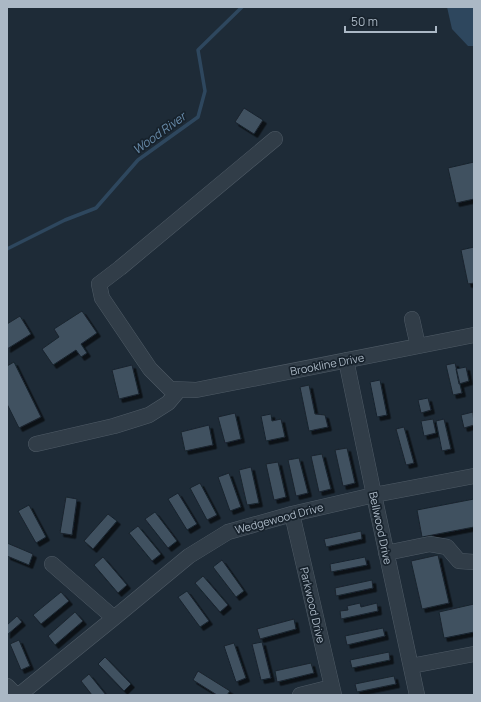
<svg xmlns="http://www.w3.org/2000/svg" width="481" height="702" viewBox="0 0 481 702" font-family="Manrope,sans-serif">
	<style>
		.water { fill: #2e475e }
		.lines { fill: none; stroke-linecap: round; stroke-linejoin: round }
		.stream { stroke: #2e475e; stroke-width: 3.5 }
		.building { fill: #415160; stroke: #19242e; filter: url(#shadow) }
		.minor-casing { stroke: #4f5b66; stroke-width: 16 }
		.minor { stroke: #313d48; stroke-width: 15 }
		.labels { text-anchor: middle; dominant-baseline: central; stroke-width: 3.5; stroke-linejoin: round; paint-order: stroke }
		.street-label { font-size: 11px; fill: #abb8c5; stroke: #17222c }
		.water-label { font-size: 12px; font-style: italic; fill: #698cab; stroke: #17222c }
	</style>
	<defs>
		<filter id="shadow"><feDropShadow dx="3.5" dy="3.5" stdDeviation="0" flood-color="#0009"/></filter>
	</defs>
	<rect width="100%" height="100%" fill="#1e2b37"/>
	<path class="water" d="M447 7H474V46H468L452 29Z"/>
	<g class="lines">
		<path class="stream" d="M7 249 65 220 96 208 138 160 198 117 205 91 198 50 242 7"/>
	</g>
	<path class="building" d="M244 108 263 120 254 134 235 122Z
		M474 162V199L456 203 448 168Z
		M474 247V283L468 284 461 250Z
		M82 311 97 333 81 344 87 353 81 357 76 350 53 365 42 349 59 337 54 329Z
		M20 316 31 334 7 349V324Z
		M14 362 41 417 19 428 7 404V366Z
		M455 363 462 393 453 395 446 365Z
		M132 365 139 394 119 399 112 370Z
		M466 367 469 381 459 384 456 369Z
		M380 380 387 415 377 417 370 382Z
		M309 385 315 414 325 415 328 427 309 431 300 387Z
		M428 398 431 410 421 413 418 400Z
		M473 412 474 425 464 428 461 415Z
		M235 413 241 439 225 443 218 417Z
		M271 414 272 421 281 419 285 437 266 441 261 416Z
		M433 419 436 433 424 436 421 421Z
		M444 419 451 449 442 451 436 421Z
		M209 425 213 445 185 451 181 432Z
		M404 427 414 463 406 465 396 429Z
		M347 448 355 483 343 486 335 450Z
		M322 454 331 489 319 492 311 456Z
		M299 458 308 493 296 496 288 460Z
		M278 462 286 497 274 500 266 464Z
		M251 467 259 503 247 505 239 470Z
		M229 473 241 507 230 511 218 477Z
		M200 483 217 515 207 520 190 488Z
		M178 493 197 524 187 530 168 499Z
		M66 497 77 499 72 535 60 533Z
		M474 499V527L422 537 417 510Z
		M29 505 46 537 36 543 18 511Z
		M155 512 177 541 168 548 145 519Z
		M108 514 117 521 93 549 84 541Z
		M138 526 161 554 152 561 129 533Z
		M361 531 362 539 326 547 324 539Z
		M7 543 33 554 29 565 7 556Z
		M438 555 449 603 422 609 411 561Z
		M103 557 127 585 118 593 94 565Z
		M365 557 367 565 331 572 330 564Z
		M222 560 244 591 236 597 213 567Z
		M203 576 228 605 220 612 195 583Z
		M372 580 373 588 336 596 335 588Z
		M187 591 209 621 200 627 178 597Z
		M61 592 69 601 41 624 33 615Z
		M360 603 361 607 377 603 378 611 341 619 340 611 348 610 347 606Z
		M474 604V632L444 638 439 612Z
		M75 612 83 621 55 645 48 636Z
		M17 616 22 622 7 635V625Z
		M294 619 296 629 260 639 257 629Z
		M383 628 385 636 347 645 345 636Z
		M19 640 30 666 21 670 10 644Z
		M262 642 271 678 261 680 252 644Z
		M234 643 246 678 236 682 224 646Z
		M389 652 390 660 352 668 350 660Z
		M105 657 131 684 124 691 98 664Z
		M311 663 314 673 277 682 275 671Z
		M198 671 230 691 227 695H217L193 680Z
		M89 674 106 695H92L81 681Z
		M394 676 396 684 357 692 355 684Z"/>
	<g class="lines">
		<g class="minor-casing">
			<path id="minor" d="M275 139 120 268 99 284 102 298 150 369 170 389 196 390 474 335
				M412 319 418 346
				M346 360 374 495 417 695
				M36 444 114 426 149 415 168 403 179 390
				M292 514 334 695
				M386 553 430 544 447 547 459 561 474 562
				M52 564 114 618
				M411 666 474 654
				M7 686 16 695
				M19 695 114 618 189 556 228 532 292 514 374 495 474 476
				M300 695 332 687"/>
		</g>
		<use href="#minor" class="minor"/>
	</g>
	<g class="labels">
		<g class="street-label">
			<text transform="translate(327 364) rotate(-11)">Brookline Drive</text>
			<text transform="translate(279 518) rotate(-15)">Wedgewood Drive</text>
			<text transform="translate(381 528) rotate(78)">Bellwood Drive</text>
			<text transform="translate(313 605) rotate(77)">Parkwood Drive</text>
		</g>
		<g class="water-label">
			<text transform="translate(159 133) rotate(-36)">Wood River</text>
		</g>
	</g>
	<rect width="481" height="702" fill="none" stroke="#abb8c5" stroke-width="16"/>
	<path d="M345 26v6h91v-6" fill="none" stroke="#abb8c5" stroke-width="2"/>
	<text x="351" y="26" font-size="12" fill="#abb8c5" stroke="#17222c" stroke-width="3" paint-order="stroke">50 m</text>
</svg>
